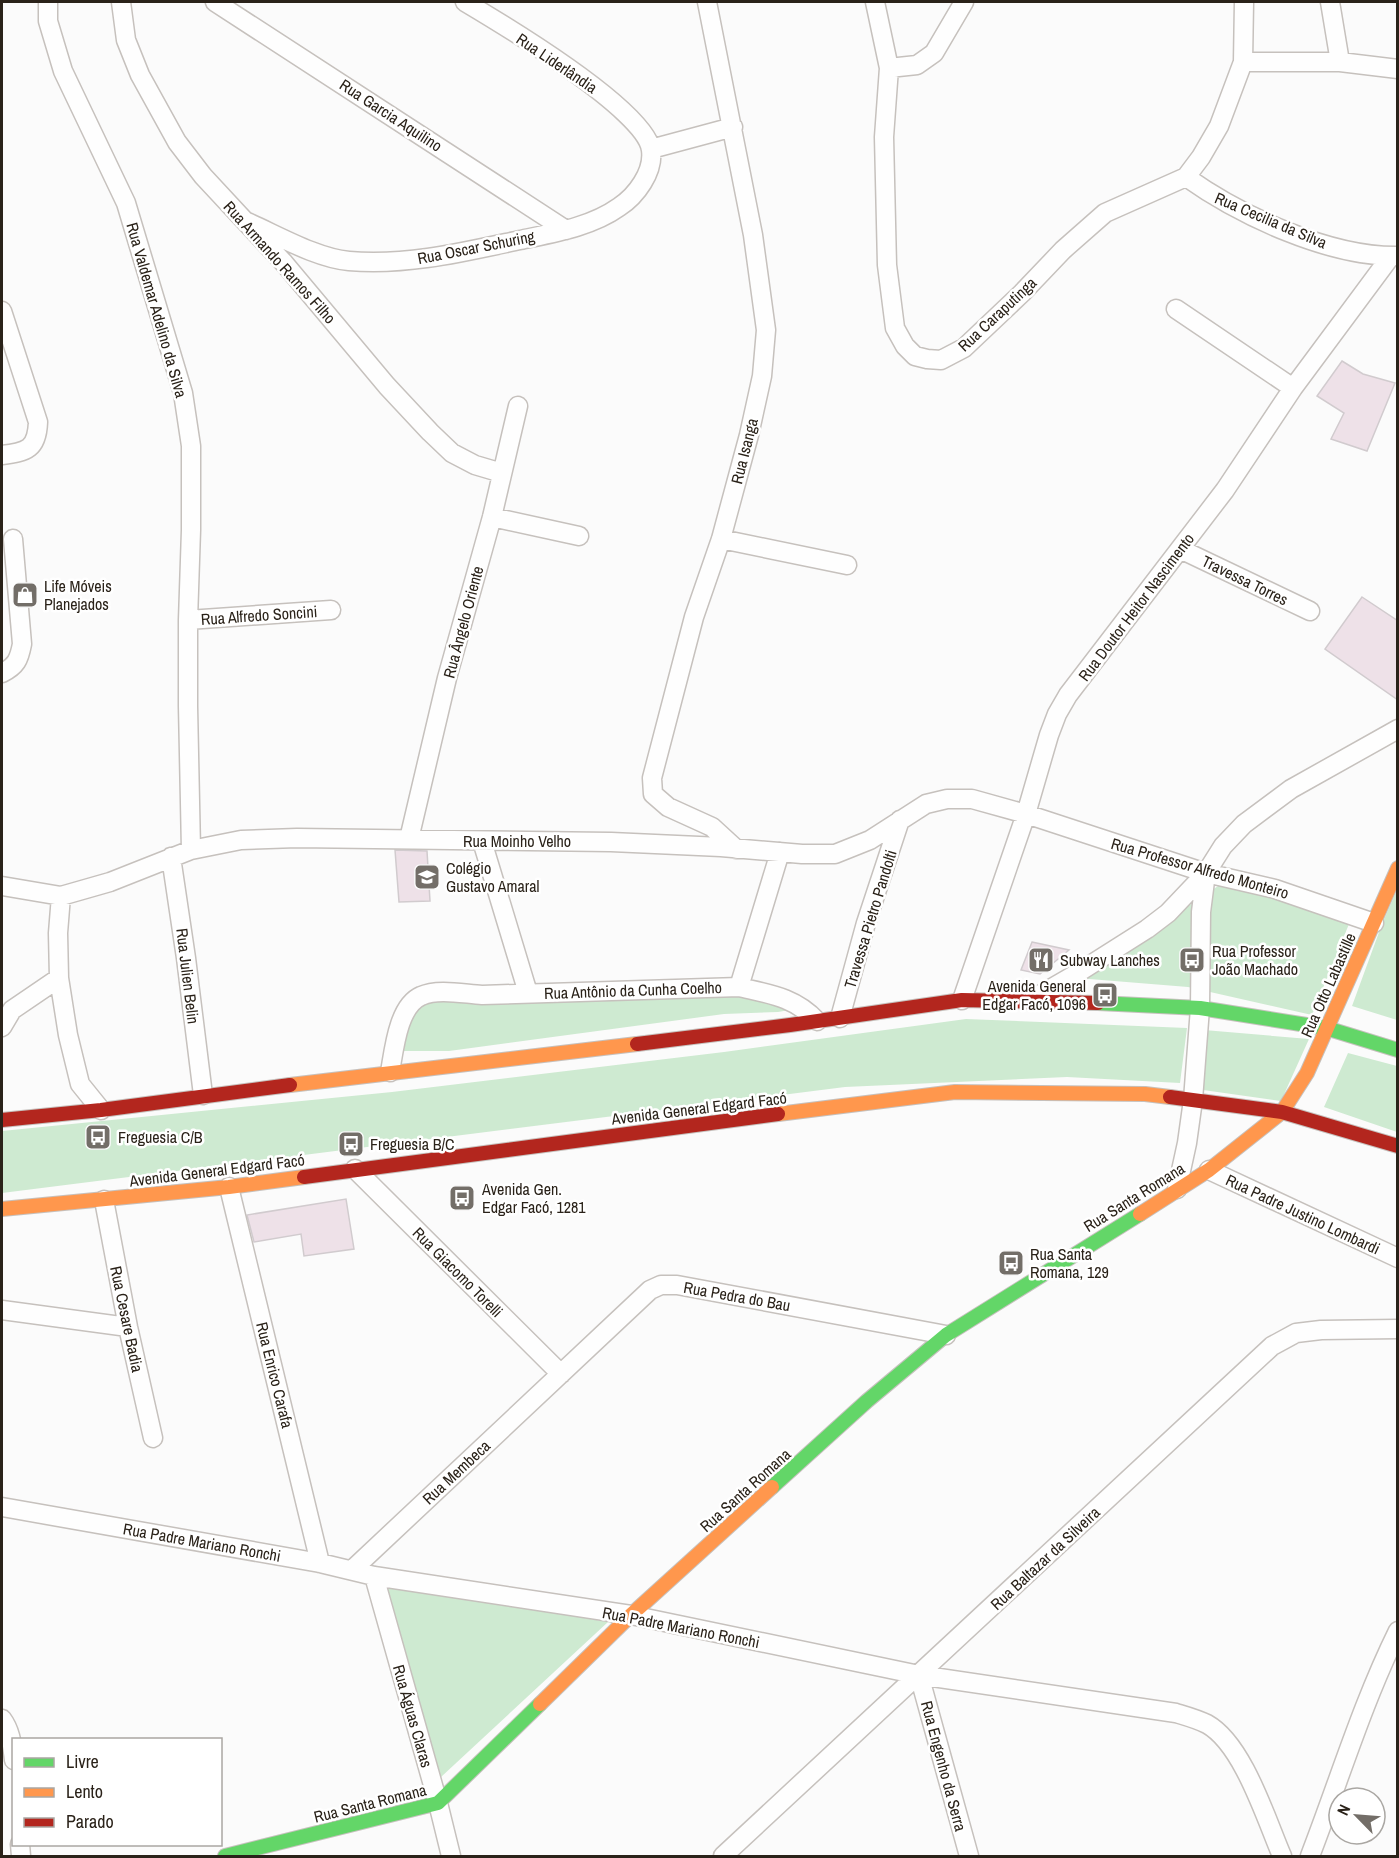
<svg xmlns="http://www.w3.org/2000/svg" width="1399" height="1858" viewBox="0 0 1399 1858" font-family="'Archivo Narrow',sans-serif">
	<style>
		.green { fill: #ceead1 }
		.building { fill: #eee1e8; stroke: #d1cbce; stroke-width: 1.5 }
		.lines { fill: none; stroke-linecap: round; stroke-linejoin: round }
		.street-casing { stroke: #c6c1bd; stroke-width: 21 }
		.fast-casing { stroke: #c6c1bd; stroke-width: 16 }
		.slow-casing { stroke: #c6c1bd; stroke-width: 16 }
		.jam-casing { stroke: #c6c1bd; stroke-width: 16 }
		.street { stroke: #fefefe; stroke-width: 18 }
		.fast { stroke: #63d668; stroke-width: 14 }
		.slow { stroke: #ff974d; stroke-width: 14 }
		.jam { stroke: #b3261e; stroke-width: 14 }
		.labels { text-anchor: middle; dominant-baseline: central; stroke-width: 5; stroke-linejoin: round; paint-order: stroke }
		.street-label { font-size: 16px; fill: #2a2219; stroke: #fff }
		.poi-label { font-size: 16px; fill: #2a2219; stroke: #fff; text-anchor: start }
	</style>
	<rect width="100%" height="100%" fill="#fbfbfb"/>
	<path class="green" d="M1227 880 1349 924 1312 1015 1188 987 1077 978 1111 958Z
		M1397 890V1020L1352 1006 1382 924Z
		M735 992 795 1009 778 1012 724 1014 449 1051H404L406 1021 413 1003 442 1001 483 1004Z
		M966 1019 1187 1028 1180 1083 1067 1077 845 1087 2 1193V1131L392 1092 724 1052Z
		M1204 1030 1309 1039 1281 1101 1196 1089Z
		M1348 1053 1397 1066V1132L1324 1107Z
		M382 1583 608 1622 441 1777Z"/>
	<path class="building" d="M1342 361 1363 374 1395 383 1367 451 1331 439 1344 413 1317 396Z
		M1362 597 1398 621V700L1325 649Z
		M395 850 427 851 430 901 399 902Z
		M1032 942 1069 950 1040 974 1021 970Z
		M346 1199 354 1249 304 1256 301 1234 254 1242 247 1215Z"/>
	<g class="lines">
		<g class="street-casing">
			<path id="street" d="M48 2V21L63 71 126 203 183 393 191 446V530L188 620V706L191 850
				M121 2 126 40 140 75 177 142 203 176 284 263 387 386 430 432 452 453 475 465 502 473
				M215 2 566 230
				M707 2 753 235 766 330 762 376 749 435 721 539 694 617 652 778 653 794 668 807 712 827 736 849
				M875 2 889 68 884 137 887 265 895 328 905 346 915 356 927 359 941 360 964 348 1022 293 1063 250 1105 213 1186 177 1201 157 1219 126 1243 62 1244 2
				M1330 2 1340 62
				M1243 62H1340L1398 69
				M889 68 917 65 934 53 964 2
				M651 149 733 127
				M1186 177C1241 216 1329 257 1398 256
				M247 222C277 235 316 258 349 261 407 266 464 252 520 240 553 233 591 227 619 207 636 196 654 172 651 150 646 110 502 24 465 2
				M1176 309 1293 388
				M2 311 38 422C37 449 27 452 2 455
				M492 517 579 536
				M721 539 847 565
				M1180 549 1310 611
				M188 620 331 610
				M2 673C16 666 19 660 22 644L13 539
				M409 839 447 678 492 517 518 406
				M482 841 528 993
				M171 857 186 958 203 1095
				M2 886 61 896 110 882 191 850 241 840 297 838 611 842 721 847 802 854H835L870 840 926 804 947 799H972L1026 814 1206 873 1275 889 1374 923
				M61 896 58 933 59 978 68 1035 80 1084 101 1110
				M739 987C769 994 795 997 817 1021
				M962 1000 1026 814 1049 735 1057 714 1068 695 1225 490 1293 388 1391 256
				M1031 1000 1076 974 1147 929 1168 913 1206 873 1223 846 1244 824 1291 789 1398 729
				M840 1018 866 923 900 820
				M2 1027 12 1010 59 978
				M390 1072C394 1050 398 1006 421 996 438 988 464 994 482 995L739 987 780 852
				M355 1169 561 1374
				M1209 1170 1398 1258
				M229 1187 320 1563
				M1177 1189 1187 1143 1193 1100 1200 1008 1201 912 1206 873
				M104 1200 128 1327 153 1438
				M2 1310 128 1327
				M2 1507 320 1563 374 1576 631 1615 919 1675 1176 1713C1186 1716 1197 1719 1207 1724 1243 1744 1266 1819 1282 1856
				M352 1570 650 1290 661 1285H677L946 1335
				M374 1576 438 1803 451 1856
				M919 1675 969 1856
				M2 1719C11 1731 12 1745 14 1760
				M20 1844 21 1856
				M723 1856 1272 1346 1296 1333 1321 1330 1398 1329
				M1310 1856C1339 1781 1362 1704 1398 1631"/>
		</g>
		<g class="fast-casing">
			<path id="fast" d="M1098 1003 1200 1008 1326 1028 1398 1050
				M772 1487 867 1401 946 1335 1140 1214
				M225 1856 438 1803 540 1704"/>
		</g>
		<g class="slow-casing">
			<path id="slow" d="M290 1085 637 1044
				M778 1114 955 1092 1145 1094 1170 1097
				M2 1209 229 1187 304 1177
				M1140 1214 1209 1170 1282 1112 1307 1073 1398 868
				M540 1704 631 1615 772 1487"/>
		</g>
		<g class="jam-casing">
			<path id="jam" d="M637 1044 790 1025 962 1000 1098 1003
				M1170 1097 1282 1112 1398 1146
				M2 1120 101 1110 290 1085
				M304 1177 778 1114"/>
		</g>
		<use href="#street" class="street"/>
		<use href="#fast" class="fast"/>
		<use href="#slow" class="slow"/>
		<use href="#jam" class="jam"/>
	</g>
	<defs>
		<g id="shop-square" transform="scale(1.35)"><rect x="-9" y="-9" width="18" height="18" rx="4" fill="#736e68" stroke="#fff"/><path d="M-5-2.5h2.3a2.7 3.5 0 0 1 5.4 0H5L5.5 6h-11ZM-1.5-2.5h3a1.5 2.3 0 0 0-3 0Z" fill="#fff"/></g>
		<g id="school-square" transform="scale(1.35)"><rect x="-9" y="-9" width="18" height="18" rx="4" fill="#736e68" stroke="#fff"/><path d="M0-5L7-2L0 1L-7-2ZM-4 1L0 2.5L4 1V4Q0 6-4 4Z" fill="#fff"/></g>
		<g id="restaurant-square" transform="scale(1.35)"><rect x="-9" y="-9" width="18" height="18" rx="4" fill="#736e68" stroke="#fff"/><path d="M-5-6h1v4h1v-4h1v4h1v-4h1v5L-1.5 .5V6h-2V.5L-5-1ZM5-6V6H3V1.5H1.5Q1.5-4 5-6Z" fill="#fff"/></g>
		<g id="bus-square" transform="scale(1.35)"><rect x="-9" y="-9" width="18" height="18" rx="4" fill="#736e68" stroke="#fff"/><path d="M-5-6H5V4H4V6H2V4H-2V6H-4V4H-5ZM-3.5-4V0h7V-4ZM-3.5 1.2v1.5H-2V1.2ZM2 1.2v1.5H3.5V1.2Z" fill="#fff"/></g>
	</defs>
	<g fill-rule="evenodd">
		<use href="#shop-square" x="25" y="595"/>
		<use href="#school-square" x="427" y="877"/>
		<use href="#restaurant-square" x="1041" y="960"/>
		<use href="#bus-square" x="1192" y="960"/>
		<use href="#bus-square" x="1105" y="995"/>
		<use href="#bus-square" x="98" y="1137"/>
		<use href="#bus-square" x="351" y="1144"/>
		<use href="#bus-square" x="462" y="1198"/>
		<use href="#bus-square" x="1011" y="1263"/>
	</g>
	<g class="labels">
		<g class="street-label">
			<text transform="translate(557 63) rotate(34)">Rua Liderlândia</text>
			<text transform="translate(391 115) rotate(33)">Rua Garcia Aquilino</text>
			<text transform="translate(1271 220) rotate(23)">Rua Cecilia da Silva</text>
			<text transform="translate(476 247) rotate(-11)">Rua Oscar Schuring</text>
			<text transform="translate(280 262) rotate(48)">Rua Armando Ramos Filho</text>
			<text transform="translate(157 310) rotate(74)">Rua Valdemar Adelino da Silva</text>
			<text transform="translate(997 314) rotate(-43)">Rua Caraputinga</text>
			<text transform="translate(744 451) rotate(-76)">Rua Isanga</text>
			<text transform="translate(1245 580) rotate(26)">Travessa Torres</text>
			<text transform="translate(1136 607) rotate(-53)">Rua Doutor Heitor Nascimento</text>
			<text transform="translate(259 615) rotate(-4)">Rua Alfredo Soncini</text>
			<text transform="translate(463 622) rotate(-75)">Rua Ângelo Oriente</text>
			<text x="517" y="841">Rua Moinho Velho</text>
			<text transform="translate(1200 868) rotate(16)">Rua Professor Alfredo Monteiro</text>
			<text transform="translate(870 919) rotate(-73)">Travessa Pietro Pandolti</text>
			<text transform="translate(188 976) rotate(83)">Rua Julien Belin</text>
			<text transform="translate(1328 985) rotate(-66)">Rua Otto Labastille</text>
			<text transform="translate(633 990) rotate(-2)">Rua Antônio da Cunha Coelho</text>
			<text transform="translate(699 1108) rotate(-7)">Avenida General Edgard Facó</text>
			<text transform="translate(217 1170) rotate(-7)">Avenida General Edgard Facó</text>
			<text transform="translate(1134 1197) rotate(-32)">Rua Santa Romana</text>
			<text transform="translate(1303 1214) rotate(25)">Rua Padre Justino Lombardi</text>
			<text transform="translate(458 1272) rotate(45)">Rua Giacomo Torelli</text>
			<text transform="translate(737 1296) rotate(10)">Rua Pedra do Bau</text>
			<text transform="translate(127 1319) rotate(78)">Rua Cesare Badia</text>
			<text transform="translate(275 1375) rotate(76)">Rua Enrico Carafa</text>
			<text transform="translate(456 1472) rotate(-43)">Rua Membeca</text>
			<text transform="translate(745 1490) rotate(-42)">Rua Santa Romana</text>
			<text transform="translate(202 1542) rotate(10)">Rua Padre Mariano Ronchi</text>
			<text transform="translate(1045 1558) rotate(-43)">Rua Baltazar da Silveira</text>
			<text transform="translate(681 1627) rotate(11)">Rua Padre Mariano Ronchi</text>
			<text transform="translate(413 1716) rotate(74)">Rua Águas Claras</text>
			<text transform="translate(944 1766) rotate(75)">Rua Engenho da Serra</text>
			<text transform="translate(370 1803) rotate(-14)">Rua Santa Romana</text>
		</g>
		<g class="poi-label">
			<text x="44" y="586">Life Móveis<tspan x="44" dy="18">Planejados</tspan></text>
			<text x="446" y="868">Colégio<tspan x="446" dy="18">Gustavo Amaral</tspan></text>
			<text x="1212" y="951">Rua Professor<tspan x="1212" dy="18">João Machado</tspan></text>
			<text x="1060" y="960">Subway Lanches</text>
			<text x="1086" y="986" text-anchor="end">Avenida General<tspan x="1086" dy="18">Edgar Facó, 1096</tspan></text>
			<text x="118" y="1137">Freguesia C/B</text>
			<text x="370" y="1144">Freguesia B/C</text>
			<text x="482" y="1189">Avenida Gen.<tspan x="482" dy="18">Edgar Facó, 1281</tspan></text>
			<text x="1030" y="1254">Rua Santa<tspan x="1030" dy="18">Romana, 129</tspan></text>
		</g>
	</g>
	<rect width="1399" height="1858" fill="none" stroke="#2a2219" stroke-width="6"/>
	<rect x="12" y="1738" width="210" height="108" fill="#ffffff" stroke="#aaa7a3" stroke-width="1.5"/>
	<rect x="24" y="1758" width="30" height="9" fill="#63d668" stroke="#aaa7a3" stroke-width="1.5"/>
	<text x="66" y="1768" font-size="18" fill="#2a2219">Livre</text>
	<rect x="24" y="1788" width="30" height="9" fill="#ff974d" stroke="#aaa7a3" stroke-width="1.5"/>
	<text x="66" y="1798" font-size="18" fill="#2a2219">Lento</text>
	<rect x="24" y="1818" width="30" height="9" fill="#b3261e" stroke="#aaa7a3" stroke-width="1.5"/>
	<text x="66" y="1828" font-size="18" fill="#2a2219">Parado</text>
	<g transform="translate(1357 1816) rotate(295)"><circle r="28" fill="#ffffff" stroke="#aaa7a3" stroke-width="1.5"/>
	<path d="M0-4.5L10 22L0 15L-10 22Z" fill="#736e68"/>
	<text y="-9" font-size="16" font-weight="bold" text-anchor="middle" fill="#2a2219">N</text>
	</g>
</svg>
